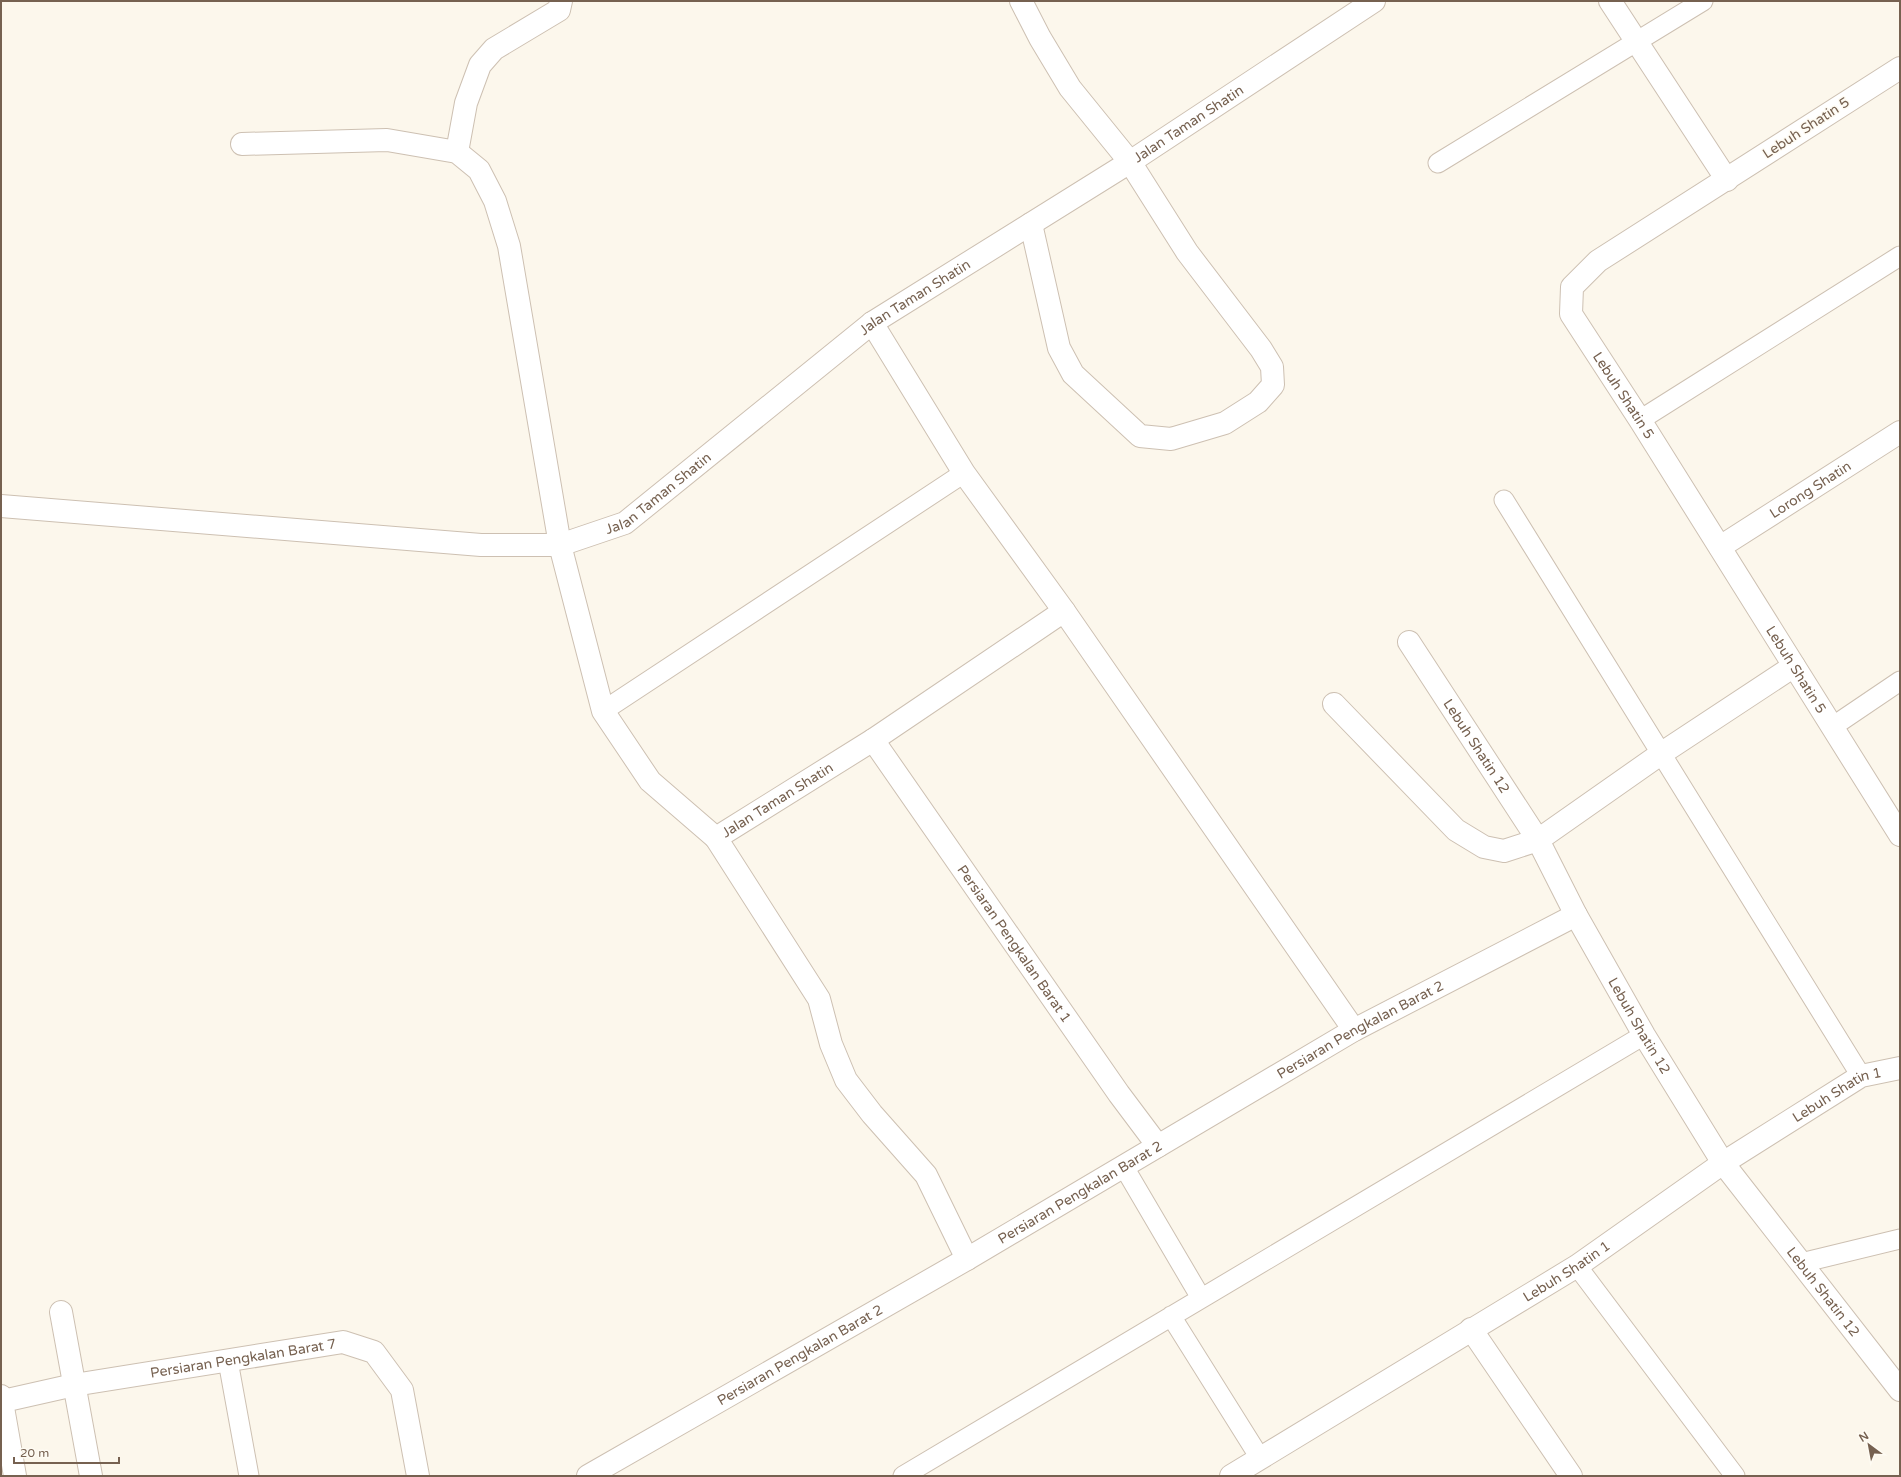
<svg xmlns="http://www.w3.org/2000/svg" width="1901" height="1477" viewBox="0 0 1901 1477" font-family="'Varela Round',sans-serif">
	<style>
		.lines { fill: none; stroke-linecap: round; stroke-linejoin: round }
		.lane-casing { stroke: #cdc0b2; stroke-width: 21 }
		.street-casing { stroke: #cdc0b2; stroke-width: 24 }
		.lane { stroke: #fff; stroke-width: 19 }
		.street { stroke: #fff; stroke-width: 22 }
		.labels { text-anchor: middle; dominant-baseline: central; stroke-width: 3; stroke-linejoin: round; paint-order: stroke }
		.street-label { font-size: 14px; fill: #766150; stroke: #fefbf3 }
	</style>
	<rect width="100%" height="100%" fill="#fcf7ec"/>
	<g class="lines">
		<g class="lane-casing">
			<path id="lane" d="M1438 163 1703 1
				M1640 420 1900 256
				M1504 500 1861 1076
				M603 711 964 473
				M1832 727 1900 681
				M1124 1167 1201 1298
				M1801 1263 1900 1239
				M1577 1266 1735 1476
				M1171 1316 1260 1458
				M228 1361 249 1476
				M903 1476 1644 1035"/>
		</g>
		<g class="street-casing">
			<g id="street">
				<path d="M1021 1 1040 38 1070 88 1130 162 1187 252 1261 349 1272 367 1273 385 1258 402 1225 423 1171 439 1140 436 1073 374 1059 348 1031 224"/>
				<path d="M1610 1 1727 180"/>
				<path id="s1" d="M1900 68 1598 261 1572 287 1571 314 1640 420 1900 835"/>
				<path id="s2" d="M242 144 387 140 457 152 479 170 495 201 509 246 560 545 603 711 650 781 716 838 873 740 1064 611"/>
				<path d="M457 152 466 103 480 65 494 49 559 10 561 1"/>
				<path d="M872 323 964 473 1064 611 1354 1030"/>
				<path id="s3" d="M1 506 481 545H560L625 523 872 323 1130 162 1374 1"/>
				<path id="s4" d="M1720 547 1900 432"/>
				<path id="s5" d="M1409 642 1538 840 1576 915 1644 1035 1723 1163 1900 1390"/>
				<path d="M1334 704 1456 830 1484 847 1504 851 1538 840 1662 753 1794 666"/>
				<path id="s6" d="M873 740 1119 1094 1158 1146"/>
				<path d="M716 838 819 999 831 1044 846 1080 872 1114 926 1175 967 1259"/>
				<path d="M61 1312 91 1476"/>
				<path d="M1471 1329 1571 1476"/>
				<path d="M1 1396 15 1476"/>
				<path id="s7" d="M3 1401 74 1385 343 1342 374 1352 402 1390 418 1476"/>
				<path id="s8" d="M588 1476 967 1259 1354 1030 1576 915"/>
				<path id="s9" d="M1231 1476 1577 1266 1723 1163 1861 1076 1900 1068"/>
			</g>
		</g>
		<use href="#lane" class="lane"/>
		<use href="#street" class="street"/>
	</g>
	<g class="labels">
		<g class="street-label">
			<text stroke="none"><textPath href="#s3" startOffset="1321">Jalan Taman Shatin</textPath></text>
			<text transform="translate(1806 128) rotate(-33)">Lebuh Shatin 5</text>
			<text stroke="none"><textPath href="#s3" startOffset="997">Jalan Taman Shatin</textPath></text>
			<text stroke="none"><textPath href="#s1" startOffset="519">Lebuh Shatin 5</textPath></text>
			<text stroke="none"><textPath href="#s4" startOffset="107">Lorong Shatin</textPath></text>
			<text stroke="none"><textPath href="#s3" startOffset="673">Jalan Taman Shatin</textPath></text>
			<text stroke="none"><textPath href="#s1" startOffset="843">Lebuh Shatin 5</textPath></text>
			<text stroke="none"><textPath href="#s5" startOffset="124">Lebuh Shatin 12</textPath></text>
			<text stroke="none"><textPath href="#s2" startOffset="1045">Jalan Taman Shatin</textPath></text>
			<text stroke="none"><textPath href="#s6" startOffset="248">Persiaran Pengkalan Barat 1</textPath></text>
			<text stroke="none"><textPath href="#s5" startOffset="448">Lebuh Shatin 12</textPath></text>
			<text stroke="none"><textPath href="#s8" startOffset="892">Persiaran Pengkalan Barat 2</textPath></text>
			<text stroke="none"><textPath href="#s9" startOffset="717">Lebuh Shatin 1</textPath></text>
			<text stroke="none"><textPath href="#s8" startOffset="568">Persiaran Pengkalan Barat 2</textPath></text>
			<text stroke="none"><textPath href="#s9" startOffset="393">Lebuh Shatin 1</textPath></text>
			<text stroke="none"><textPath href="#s5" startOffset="772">Lebuh Shatin 12</textPath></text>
			<text stroke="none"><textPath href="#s8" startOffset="244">Persiaran Pengkalan Barat 2</textPath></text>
			<text stroke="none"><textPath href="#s7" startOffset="244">Persiaran Pengkalan Barat 7</textPath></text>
		</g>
	</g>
	<rect width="1901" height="1477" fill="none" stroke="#766150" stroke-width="4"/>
	<g transform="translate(1869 1445) rotate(328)" stroke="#fefbf3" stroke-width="3" paint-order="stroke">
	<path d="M0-3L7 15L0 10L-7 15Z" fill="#766150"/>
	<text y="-6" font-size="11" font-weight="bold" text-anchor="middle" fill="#766150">N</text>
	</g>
	<path d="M14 1457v6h105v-6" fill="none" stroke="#766150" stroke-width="2"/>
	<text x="20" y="1457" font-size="12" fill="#766150" stroke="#fefbf3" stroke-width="3" paint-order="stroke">20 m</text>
</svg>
